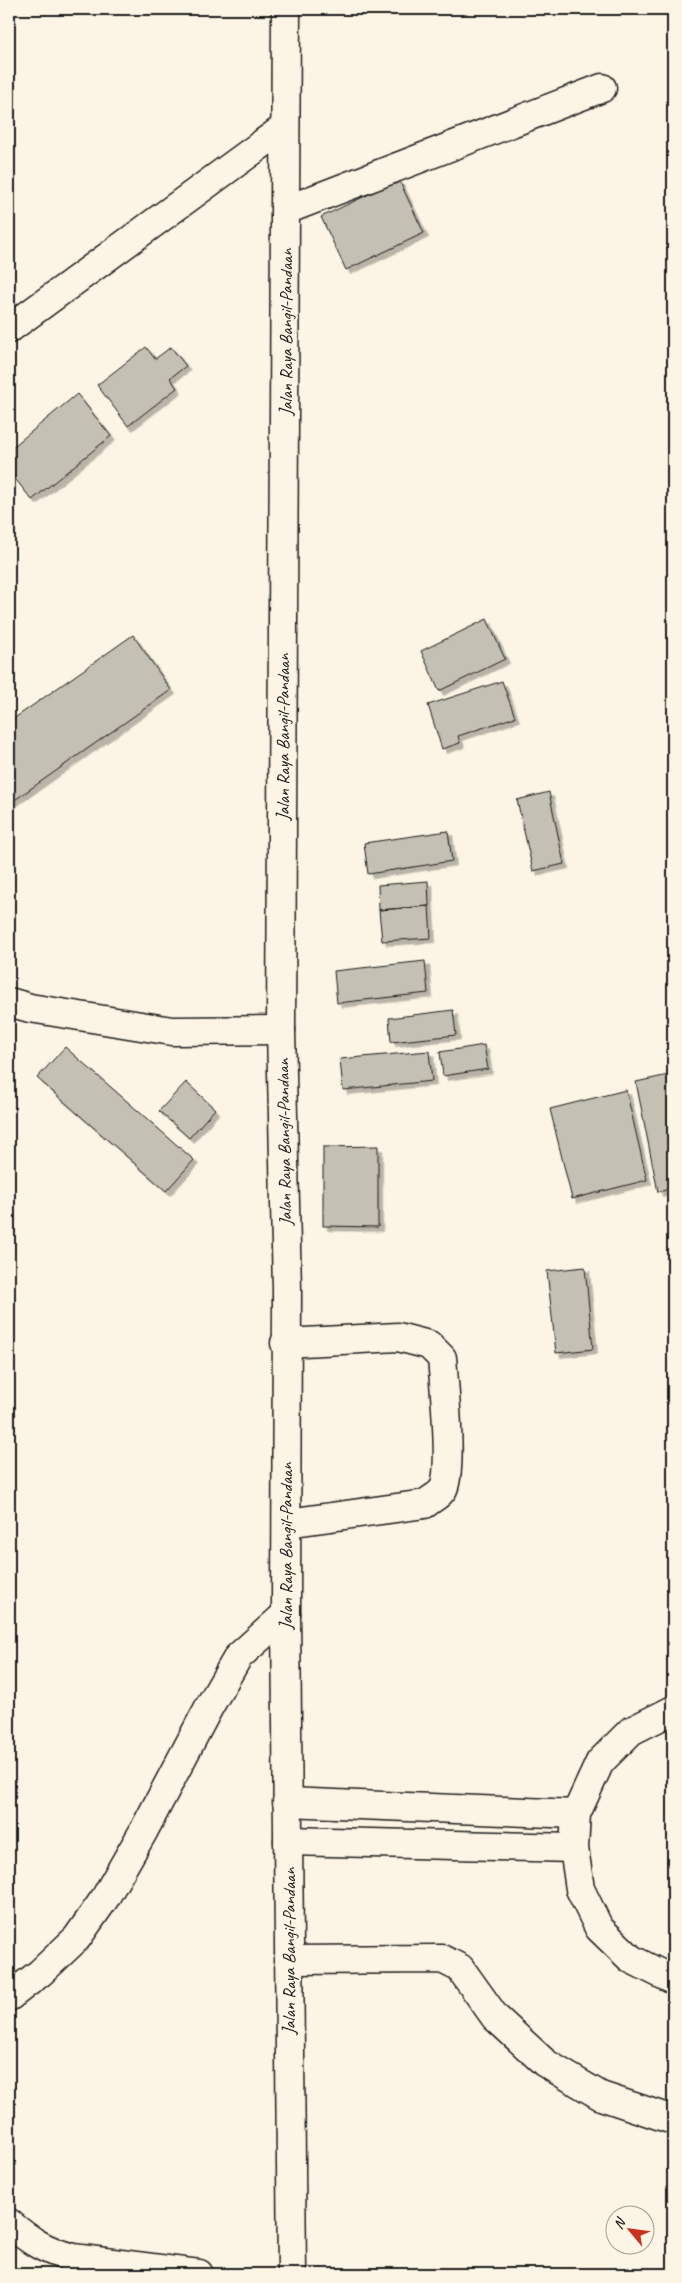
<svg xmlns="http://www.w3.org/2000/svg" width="682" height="2283" viewBox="0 0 682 2283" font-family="Caveat,sans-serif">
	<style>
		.building { fill: #c4c0b3; stroke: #1c1c1c; filter: url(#shadow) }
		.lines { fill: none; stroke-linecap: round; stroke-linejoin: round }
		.minor-casing { stroke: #1c1c1c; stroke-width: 31 }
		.major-casing { stroke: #1c1c1c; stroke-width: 31 }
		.minor { stroke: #fcf5e5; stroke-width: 28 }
		.major { stroke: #fcf5e5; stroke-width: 28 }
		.labels { text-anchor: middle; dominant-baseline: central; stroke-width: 4; stroke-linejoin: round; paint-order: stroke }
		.street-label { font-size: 18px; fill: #1c1c1c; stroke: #fcf5e5 }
	</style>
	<defs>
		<filter id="shadow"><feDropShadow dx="4.5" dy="4.5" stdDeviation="0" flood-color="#0004"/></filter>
	</defs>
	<rect width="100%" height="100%" fill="#fcf5e5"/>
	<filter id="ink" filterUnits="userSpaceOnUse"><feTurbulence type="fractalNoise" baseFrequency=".02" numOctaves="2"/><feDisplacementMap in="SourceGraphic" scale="10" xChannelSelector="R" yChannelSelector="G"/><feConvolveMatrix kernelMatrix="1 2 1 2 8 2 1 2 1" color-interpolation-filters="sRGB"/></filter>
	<g filter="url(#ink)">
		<path class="building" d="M399 180 424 233 346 270 321 217Z
			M146 347 155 359 171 347 186 366 170 378 177 388 128 426 97 385Z
			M77 394 111 436 32 500 9 471V450Z
			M487 619 505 659 439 691 421 651Z
			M133 635 171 690 9 804V722Z
			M502 681 515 717 458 736 460 743 442 749 428 705Z
			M549 792 564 864 533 871 517 800Z
			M448 831 452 861 368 874 364 843Z
			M428 881 429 906 379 910 378 885Z
			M429 906 431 938 382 941 379 910Z
			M425 961 428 993 337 1003 334 971Z
			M453 1010 456 1035 391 1042 389 1018Z
			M484 1045 488 1069 443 1076 440 1052Z
			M65 1047 194 1160 166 1191 37 1078Z
			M429 1051 432 1081 343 1090 340 1059Z
			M673 1074V1188L658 1192 636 1082Z
			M186 1082 215 1109 189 1138 159 1111Z
			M626 1090 647 1180 572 1199 550 1109Z
			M378 1146V1227L323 1226V1147Z
			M585 1267 593 1349 556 1353 547 1271Z"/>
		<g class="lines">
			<g class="minor-casing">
				<path id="minor" d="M286 210 602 88
					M9 329 285 127
					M9 1002 30 1008 172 1031 281 1030
					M285 1343 398 1337 429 1345 442 1358C444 1383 453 1471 443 1489 440 1495 431 1499 425 1504L287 1523
					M673 1710 631 1731 600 1762 576 1814 574 1848 580 1889 599 1928 631 1959 673 1980
					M287 1802 576 1814
					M288 1841 574 1848
					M288 1960 442 1959 460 1968 495 2017 545 2063 601 2096 673 2120
					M9 1997 40 1973 77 1938 105 1898 143 1832 209 1707 238 1657 286 1614
					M9 2223C30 2241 46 2251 73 2258L199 2274"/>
			</g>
			<g class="major-casing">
				<path id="major" d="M286 9 281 1030 287 1290 286 1614 292 2274"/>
			</g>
			<use href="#minor" class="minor"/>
			<use href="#major" class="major"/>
		</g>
	</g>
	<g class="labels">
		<g class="street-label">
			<text transform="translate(286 332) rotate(-90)">Jalan Raya Bangil-Pandaan</text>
			<text transform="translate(283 737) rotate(-90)">Jalan Raya Bangil-Pandaan</text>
			<text transform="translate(284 1142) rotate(-91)">Jalan Raya Bangil-Pandaan</text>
			<text transform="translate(286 1546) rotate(-90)">Jalan Raya Bangil-Pandaan</text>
			<text transform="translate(289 1951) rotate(-90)">Jalan Raya Bangil-Pandaan</text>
		</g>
	</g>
	<rect width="682" height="2283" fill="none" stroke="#fcf5e5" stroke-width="30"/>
	<rect x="15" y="15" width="652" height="2253" fill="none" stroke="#1c1c1c" stroke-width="2" filter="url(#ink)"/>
	<g transform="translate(630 2230) rotate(299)"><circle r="24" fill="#fcf5e5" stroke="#a29e95"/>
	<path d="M0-4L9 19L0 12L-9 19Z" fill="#c8321e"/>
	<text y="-8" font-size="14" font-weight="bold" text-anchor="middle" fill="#1c1c1c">N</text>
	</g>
</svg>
